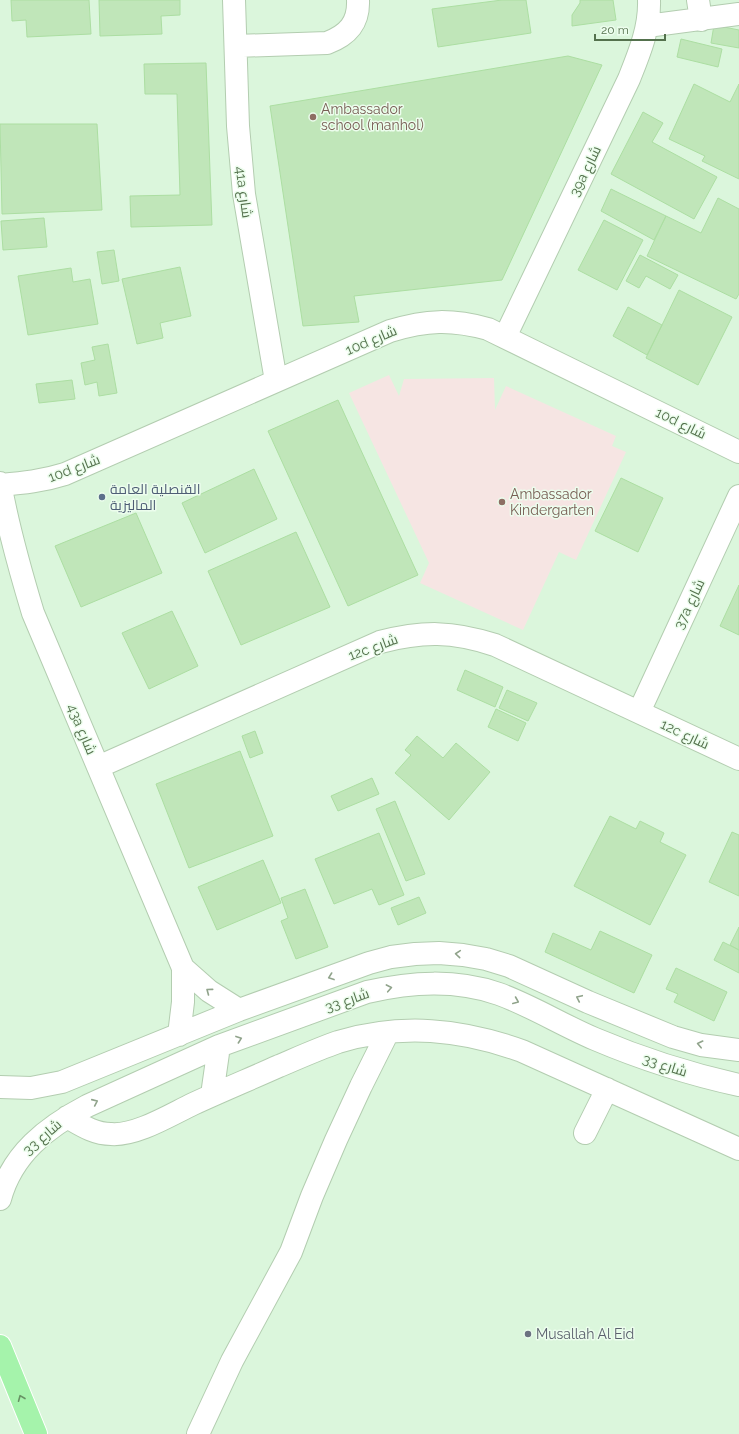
<svg xmlns="http://www.w3.org/2000/svg" width="739" height="1434" viewBox="0 0 739 1434" font-family="Raleway,Cairo,sans-serif">
	<style>
		.residential { fill: #dbf6dc }
		.education { fill: #f6e5e3 }
		.building { fill: #c0e6b9; stroke: #acdea2 }
		.lines { fill: none; stroke-linecap: round; stroke-linejoin: round }
		.minor-casing { stroke: #b3cdb0; stroke-width: 24 }
		.major-casing { stroke: #fff; stroke-width: 24 }
		.minor { stroke: #fff; stroke-width: 22 }
		.major { stroke: #a5f3ab; stroke-width: 22 }
		.oneway { stroke: #90a38b }
		.oneway2 { stroke: #689264 }
		.education-dot { fill: #8d6e63; stroke: #ecfded; stroke-width: 1.5 }
		.service-dot { fill: #5c6f8a; stroke: #ecfded; stroke-width: 1.5 }
		.worship-dot { fill: #6b7280; stroke: #ecfded; stroke-width: 1.5 }
		.labels { text-anchor: middle; dominant-baseline: central; stroke-width: 3; stroke-linejoin: round; paint-order: stroke }
		.education-label { font-size: 14px; fill: #785e54; stroke: #ecfded; text-anchor: start }
		.street-label { font-size: 14px; fill: #54714d; stroke: #ecfded }
		.service-label { font-size: 14px; fill: #4e5e75; stroke: #ecfded; text-anchor: start }
		.worship-label { font-size: 14px; fill: #5b616d; stroke: #ecfded; text-anchor: start }
	</style>
	<rect width="100%" height="100%" fill="#e6fae8"/>
	<path class="residential" d="M0 0H739V1434H0Z"/>
	<path class="education" d="M389 375 399 396 404 379 494 378 495 410 506 386 616 436 612 446 626 452 576 560 559 552 523 630 420 583 429 563 349 393Z"/>
	<path class="building" d="M11 0H89L91 34 27 37 26 20 12 21Z
		M99 0H180V15L161 16 162 34 100 36Z
		M502 0H526L531 33 438 47 432 9Z
		M580 0H613L616 20 572 26V15L580 3Z
		M714 25 739 30V48L711 43Z
		M681 39 722 49 718 67 677 57Z
		M568 56 602 65 502 280 354 296 359 322 303 326 270 106Z
		M206 63 212 225 131 227 130 196 180 195 177 94H145L144 64Z
		M694 84 730 102 739 84V179L702 161 705 156 669 139Z
		M643 112 663 123 652 142 717 177 694 219 611 174Z
		M0 124H97L102 210 2 214Z
		M611 189 666 216 654 240 601 211Z
		M718 198 739 209V294L736 299 647 256 666 216 701 233Z
		M44 218 47 247 3 250 1 221Z
		M604 220 643 240 617 290 578 270Z
		M114 250 119 281 102 284 97 252Z
		M640 255 678 275 670 289 646 276 639 288 626 281Z
		M180 267 191 316 160 323 163 338 137 344 122 279Z
		M71 268 73 282 90 279 98 324 28 335 18 276Z
		M679 290 732 317 698 385 646 358Z
		M628 307 662 325 647 355 613 336Z
		M108 344 117 393 99 396 97 382 85 385 81 363 95 360 92 347Z
		M72 380 75 399 39 403 36 384Z
		M338 400 418 575 348 606 268 431Z
		M254 469 277 519 205 553 182 503Z
		M621 478 663 498 638 552 595 531Z
		M136 513 162 573 81 607 55 546Z
		M296 532 330 607 241 645 208 571Z
		M739 585V635L720 626Z
		M172 611 198 666 149 689 122 633Z
		M465 670 503 687 495 707 457 690Z
		M507 690 537 703 528 721 499 708Z
		M496 709 526 723 518 741 488 727Z
		M255 731 263 753 250 758 242 736Z
		M417 736 443 758 456 743 490 772 449 820 395 773 411 755 405 750Z
		M240 751 273 836 189 868 156 784Z
		M372 778 379 794 338 811 331 796Z
		M395 801 425 874 406 881 376 809Z
		M610 816 636 829 640 821 664 833 660 842 686 855 650 925 574 886Z
		M732 832 739 835V896L709 882Z
		M379 833 404 895 379 905 372 889 334 904 315 859Z
		M263 860 281 903 217 930 198 887Z
		M305 889 328 947 296 959 281 921 288 918 281 898Z
		M419 897 426 913 398 925 391 908Z
		M739 927V950L730 945Z
		M600 931 652 955 634 993 545 952 553 933 591 950Z
		M723 942 739 950V973L714 960Z
		M676 968 727 992 714 1021 674 1002 678 994 666 989Z"/>
	<g class="lines">
		<g class="minor-casing">
			<path id="minor" d="M234 0 238 126 244 194 276 381
				M698 0 701 20
				M647 26 739 14
				M236 46 327 43C348 35 359 23 358 0
				M505 337 629 79C639 54 650 28 649 0
				M0 483C8 528 20 570 33 613L183 968V1002L179 1035
				M0 485C23 483 43 481 65 474L390 331C427 320 451 319 488 329L739 452
				M639 712 739 496
				M98 767 380 642C423 631 452 631 495 645L739 759
				M183 968 209 991 239 1010
				M0 1087 31 1088 62 1082 239 1010 369 963 391 957 415 954 439 953 463 955 486 959 509 966 588 1002 673 1037 701 1045 739 1050
				M212 1095 219 1046
				M67 1117C81 1125 94 1134 111 1134 136 1136 170 1115 193 1104 221 1091 250 1079 279 1066 298 1058 318 1049 338 1042 402 1023 461 1029 522 1051L739 1149
				M585 1133 607 1089
				M0 1199C12 1154 47 1127 87 1106L219 1046 367 992C412 982 455 979 499 994 532 1006 562 1025 595 1039 642 1059 689 1074 739 1085
				M198 1434 232 1361 291 1252 312 1196 336 1140 361 1086 388 1032"/>
		</g>
		<g class="major-casing">
			<path id="major" d="M0 1346 36 1434"/>
		</g>
		<use href="#minor" class="minor"/>
		<use href="#major" class="major"/>
	</g>
	<defs><path id="oneway-chevron" d="M-2-3.5L2.5 0L-2 3.5" fill="none" stroke-width="1.6" stroke-linecap="round" stroke-linejoin="round"/></defs>
	<g class="oneway">
		<use href="#oneway-chevron" transform="translate(458 954) rotate(-175)"/>
		<use href="#oneway-chevron" transform="translate(331 977) rotate(160)"/>
		<use href="#oneway-chevron" transform="translate(389 988) rotate(-11)"/>
		<use href="#oneway-chevron" transform="translate(209 991) rotate(-143)"/>
		<use href="#oneway-chevron" transform="translate(579 998) rotate(-155)"/>
		<use href="#oneway-chevron" transform="translate(516 1001) rotate(23)"/>
		<use href="#oneway-chevron" transform="translate(239 1039) rotate(-20)"/>
		<use href="#oneway-chevron" transform="translate(700 1044) rotate(-167)"/>
		<use href="#oneway-chevron" transform="translate(95 1102) rotate(-24)"/>
	</g>
	<use class="oneway2" href="#oneway-chevron" transform="translate(21 1398) rotate(-112)"/>
	<g class="education-dot">
		<circle cx="313" cy="117" r="4"/>
		<circle cx="502" cy="502" r="4"/>
	</g>
	<circle class="service-dot" cx="102" cy="497" r="4"/>
	<circle class="worship-dot" cx="528" cy="1334" r="4"/>
	<g class="labels">
		<g class="education-label">
			<text x="321" y="109">Ambassador<tspan x="321" dy="16">school (manhol)</tspan></text>
			<text x="510" y="494">Ambassador<tspan x="510" dy="16">Kindergarten</tspan></text>
		</g>
		<g class="street-label">
			<text transform="translate(585 171) rotate(-64)">39a شارع</text>
			<text transform="translate(244 192) rotate(82)">41a شارع</text>
			<text transform="translate(371 340) rotate(-23)">10d شارع</text>
			<text transform="translate(681 423) rotate(26)">10d شارع</text>
			<text transform="translate(74 468) rotate(-21)">10d شارع</text>
			<text transform="translate(689 604) rotate(-65)">37a شارع</text>
			<text transform="translate(373 647) rotate(-20)">12c شارع</text>
			<text transform="translate(82 729) rotate(67)">43a شارع</text>
			<text transform="translate(685 734) rotate(25)">12c شارع</text>
			<text transform="translate(347 1000) rotate(-19)">شارع 33</text>
			<text transform="translate(665 1065) rotate(18)">شارع 33</text>
			<text transform="translate(42 1137) rotate(-41)">شارع 33</text>
		</g>
		<g class="service-label">
			<text x="110" y="489">القنصلية العامة<tspan x="110" dy="16">الماليزية</tspan></text>
		</g>
		<g class="worship-label">
			<text x="536" y="1334">Musallah Al Eid</text>
		</g>
	</g>
	<path d="M595 34v6h70v-6" fill="none" stroke="#54714d" stroke-width="2"/>
	<text x="601" y="34" font-size="12" fill="#54714d" stroke="#ecfded" stroke-width="3" paint-order="stroke">20 m</text>
</svg>
